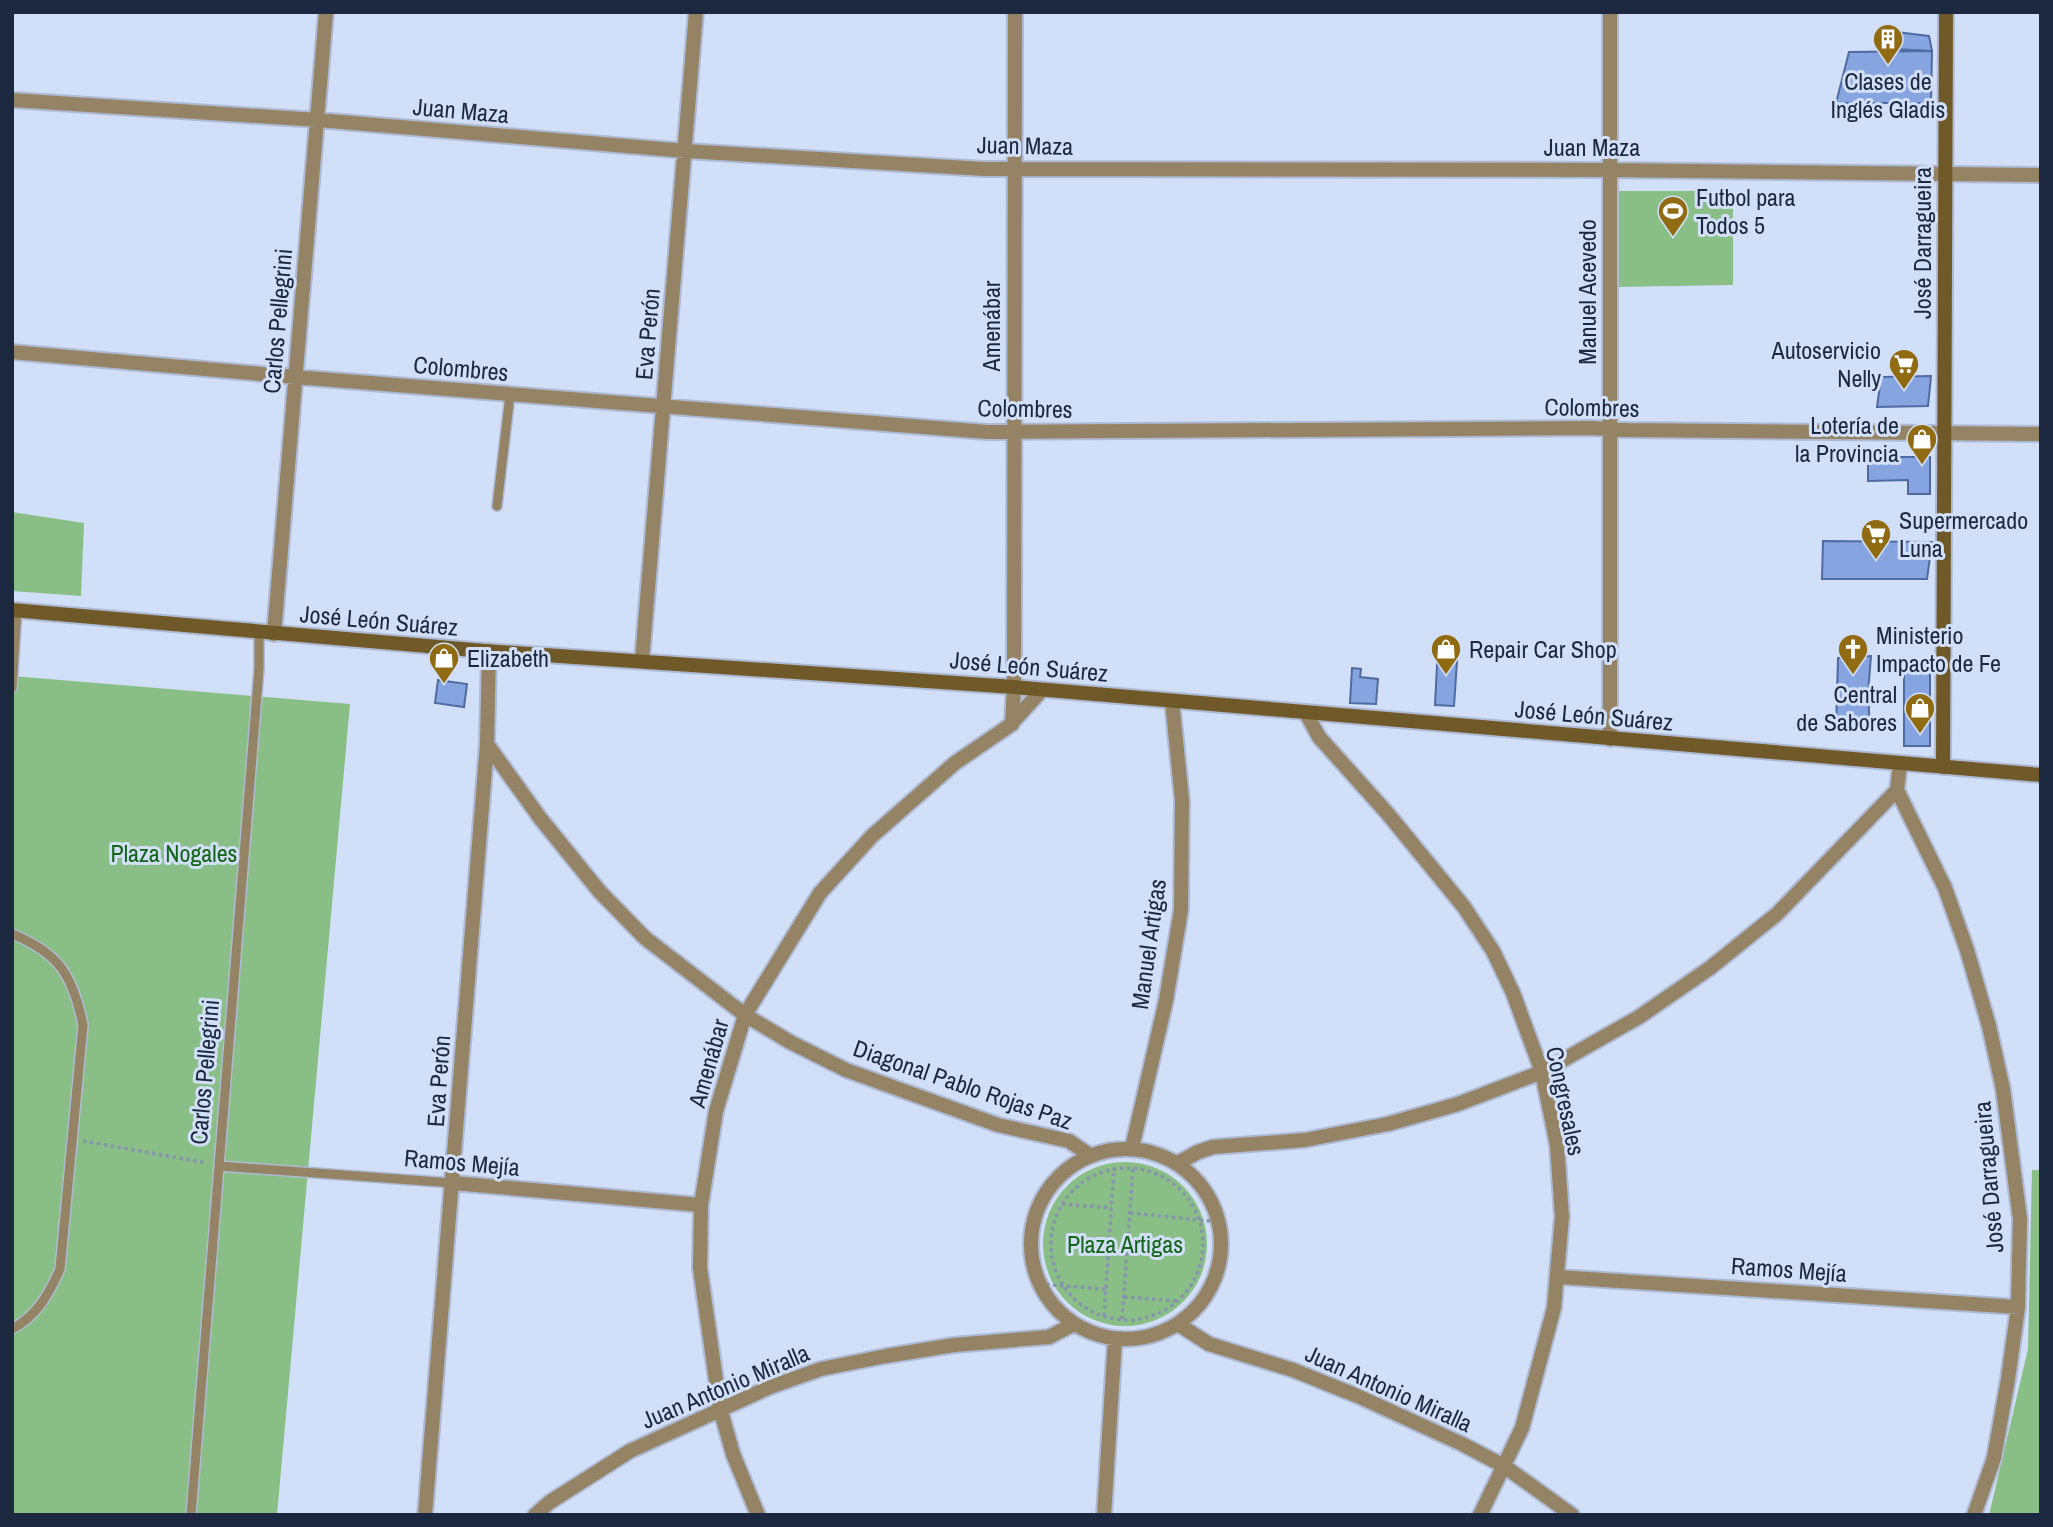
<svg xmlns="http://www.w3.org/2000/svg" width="2053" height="1527" viewBox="0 0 2053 1527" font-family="'Archivo Narrow',sans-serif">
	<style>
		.green { fill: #89bf86 }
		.building { fill: #86a5e0; stroke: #4f6ba2; stroke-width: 2 }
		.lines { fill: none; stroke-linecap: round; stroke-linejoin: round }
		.lane-casing { stroke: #aebad3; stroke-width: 12 }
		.street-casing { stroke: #aebad3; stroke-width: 18 }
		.secondary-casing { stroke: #aebad3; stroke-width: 18 }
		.path { stroke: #8794ac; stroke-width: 3.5; stroke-dasharray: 3.5 3.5; stroke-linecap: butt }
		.lane { stroke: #948465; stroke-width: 9 }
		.street { stroke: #948465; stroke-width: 14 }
		.secondary { stroke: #705928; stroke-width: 14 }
		.labels { text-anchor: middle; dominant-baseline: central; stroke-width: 6; stroke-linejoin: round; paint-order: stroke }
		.poi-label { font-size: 24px; fill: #1c283f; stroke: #d2dff8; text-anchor: start }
		.street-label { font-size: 24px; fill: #1c283f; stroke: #d2dff8 }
		.park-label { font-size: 24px; fill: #116514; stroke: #d2dff8 }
	</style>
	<rect width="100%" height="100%" fill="#d2dff8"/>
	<path class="green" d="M1613 191H1733V285L1614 287Z
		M12 512 84 523 81 596 12 591Z
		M12 676 350 704 277 1515H12Z
		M1043 1244a82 82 0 1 1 164 0a82 82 0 1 1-164 0Z
		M2032 1170H2041V1515H1989L2028 1349Z"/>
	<path class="building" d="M1896 32 1929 36 1932 51 1894 49Z
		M1932 51 1931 103H1836L1849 52Z
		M1931 376 1928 406 1877 407 1881 377Z
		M1868 457H1930V494H1908V480L1868 481Z
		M1823 541 1932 542 1927 579H1822Z
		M1438 645 1458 647 1454 706 1435 705Z
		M1871 656 1868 693 1870 729 1836 730 1838 658Z
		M1352 668 1361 669 1360 677 1378 679 1376 704 1350 703Z
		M1904 668H1930V746H1904Z
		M438 680 467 684 464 707 435 703Z"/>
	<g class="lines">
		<g class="lane-casing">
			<path id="lane" d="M497 506 510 395
				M12 688 17 610
				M12 934C60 953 73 977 83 1025L60 1269C49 1294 37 1316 12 1329
				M219 1166 453 1183
				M191 1515 259 669V632"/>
		</g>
		<g class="street-casing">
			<path id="street" d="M1610 12V739
				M12 100 318 120 686 151 984 169 1609 170 2041 175
				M12 352 295 377 987 432 1591 428 1627 430 2041 434
				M274 634 326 12
				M642 660 696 12
				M1306 713 1319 737 1388 814 1464 907 1493 951 1513 993 1542 1072 1557 1145 1562 1217 1554 1308 1522 1428 1480 1515
				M1012 724 1014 687 1015 12
				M487 744 540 818 600 892 645 938 745 1015 790 1042 846 1070 998 1125 1069 1141 1091 1156
				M1900 764 1897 790 1945 888 1967 950 1989 1026 2003 1089 2020 1219 2018 1307 2008 1379 1994 1458 1974 1515
				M1132 1148 1166 1000 1181 910 1182 800 1172 701
				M1031 1244a95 95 0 1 1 190 0a95 95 0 1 1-190 0Z
				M1178 1163 1198 1152 1213 1147 1305 1140 1388 1124 1458 1104 1542 1072 1639 1017 1710 968 1777 914 1897 790
				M453 1183 701 1205
				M1558 1277 2018 1307
				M1178 1324 1209 1344 1293 1370 1360 1397 1462 1444 1504 1466 1572 1515
				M425 1515 487 744 489 651
				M535 1515 550 1502 630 1451 770 1387 821 1369 886 1356 954 1345 1049 1337 1074 1324
				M758 1515 733 1454 720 1408 700 1268 701 1205 716 1111 745 1015 820 893 872 836 955 763 1009 726 1042 690
				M1104 1515 1115 1339"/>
		</g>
		<g class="secondary-casing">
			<path id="secondary" d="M12 610 485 651 1014 687 2041 775
				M1943 767 1946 12"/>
		</g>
		<path class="path" d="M83 1141 207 1163
			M1051 1244a76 76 0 1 1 152 0a76 76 0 1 1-152 0Z
			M1062 1204 1112 1208
			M1130 1213 1220 1222
			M1039 1284 1106 1289
			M1124 1297 1178 1301
			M1104 1316 1114 1168
			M1122 1319 1133 1168"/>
		<use href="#lane" class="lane"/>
		<use href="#street" class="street"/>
		<use href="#secondary" class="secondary"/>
	</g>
	<defs>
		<g id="building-pin" transform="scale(1.575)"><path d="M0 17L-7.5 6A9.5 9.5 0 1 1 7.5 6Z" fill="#916b12" stroke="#d2dff8"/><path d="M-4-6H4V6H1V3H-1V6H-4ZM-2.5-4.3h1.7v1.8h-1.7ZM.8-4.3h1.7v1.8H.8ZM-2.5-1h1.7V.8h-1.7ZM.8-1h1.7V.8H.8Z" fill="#fff"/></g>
		<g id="stadium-pin" transform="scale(1.575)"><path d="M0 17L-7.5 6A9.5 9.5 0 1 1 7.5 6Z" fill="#916b12" stroke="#d2dff8"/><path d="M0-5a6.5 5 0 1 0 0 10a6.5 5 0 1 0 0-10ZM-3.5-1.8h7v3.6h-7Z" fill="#fff"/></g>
		<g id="supermarket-pin" transform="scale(1.575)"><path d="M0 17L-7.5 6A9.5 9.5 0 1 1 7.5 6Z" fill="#916b12" stroke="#d2dff8"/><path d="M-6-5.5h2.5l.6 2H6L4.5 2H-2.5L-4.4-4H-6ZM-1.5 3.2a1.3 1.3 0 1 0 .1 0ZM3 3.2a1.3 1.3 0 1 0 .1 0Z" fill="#fff"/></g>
		<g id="shop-pin" transform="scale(1.575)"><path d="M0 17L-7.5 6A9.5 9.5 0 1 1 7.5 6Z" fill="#916b12" stroke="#d2dff8"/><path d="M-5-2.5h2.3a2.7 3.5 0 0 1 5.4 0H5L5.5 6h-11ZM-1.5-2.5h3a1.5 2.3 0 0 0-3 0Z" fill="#fff"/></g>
		<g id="church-pin" transform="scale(1.575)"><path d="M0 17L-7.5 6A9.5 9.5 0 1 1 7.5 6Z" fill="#916b12" stroke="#d2dff8"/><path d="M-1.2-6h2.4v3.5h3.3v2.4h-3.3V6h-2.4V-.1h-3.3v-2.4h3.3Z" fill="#fff"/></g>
	</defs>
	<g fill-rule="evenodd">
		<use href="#building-pin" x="1888" y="39"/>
		<use href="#stadium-pin" x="1673" y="211"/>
		<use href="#supermarket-pin" x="1904" y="364"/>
		<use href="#shop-pin" x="1922" y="439"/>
		<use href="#supermarket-pin" x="1876" y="534"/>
		<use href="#shop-pin" x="1446" y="649"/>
		<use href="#church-pin" x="1853" y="649"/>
		<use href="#shop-pin" x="444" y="658"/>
		<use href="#shop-pin" x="1920" y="708"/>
	</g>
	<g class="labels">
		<g class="poi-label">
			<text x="1888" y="81" text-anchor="middle">Clases de<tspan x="1888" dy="28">Inglés Gladis</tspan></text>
			<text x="1696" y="197">Futbol para<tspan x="1696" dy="28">Todos 5</tspan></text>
			<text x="1881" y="350" text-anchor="end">Autoservicio<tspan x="1881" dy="28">Nelly</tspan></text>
			<text x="1899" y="425" text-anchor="end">Lotería de<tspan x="1899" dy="28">la Provincia</tspan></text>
			<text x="1899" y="520">Supermercado<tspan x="1899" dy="28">Luna</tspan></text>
			<text x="1876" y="635">Ministerio<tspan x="1876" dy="28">Impacto de Fe</tspan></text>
			<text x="1469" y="649">Repair Car Shop</text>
			<text x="467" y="658">Elizabeth</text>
			<text x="1897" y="694" text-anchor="end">Central<tspan x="1897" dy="28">de Sabores</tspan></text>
		</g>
		<g class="street-label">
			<text transform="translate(461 110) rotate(5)">Juan Maza</text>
			<text transform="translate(1025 145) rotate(1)">Juan Maza</text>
			<text x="1592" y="147">Juan Maza</text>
			<text transform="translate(1922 243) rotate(-90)">José Darragueira</text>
			<text transform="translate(1587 292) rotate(-90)">Manuel Acevedo</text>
			<text transform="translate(277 321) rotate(-85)">Carlos Pellegrini</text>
			<text transform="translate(991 326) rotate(-90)">Amenábar</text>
			<text transform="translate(647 334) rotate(-85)">Eva Perón</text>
			<text transform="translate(461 368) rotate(5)">Colombres</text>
			<text transform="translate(1592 407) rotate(1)">Colombres</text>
			<text transform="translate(1025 408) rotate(1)">Colombres</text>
			<text transform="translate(379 620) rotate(5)">José León Suárez</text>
			<text transform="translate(1029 666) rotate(5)">José León Suárez</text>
			<text transform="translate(1594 715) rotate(5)">José León Suárez</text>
			<text transform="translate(1148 944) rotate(-82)">Manuel Artigas</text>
			<text transform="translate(708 1063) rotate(-74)">Amenábar</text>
			<text transform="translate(204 1072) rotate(-85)">Carlos Pellegrini</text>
			<text transform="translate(438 1081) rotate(-86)">Eva Perón</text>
			<text transform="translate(963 1084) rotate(19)">Diagonal Pablo Rojas Paz</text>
			<text transform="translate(1566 1101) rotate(78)">Congresales</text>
			<text transform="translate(462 1162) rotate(5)">Ramos Mejía</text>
			<text transform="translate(1988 1177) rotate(-95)">José Darragueira</text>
			<text transform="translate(1789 1269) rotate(4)">Ramos Mejía</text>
			<text transform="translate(725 1386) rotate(-23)">Juan Antonio Miralla</text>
			<text transform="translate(1389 1388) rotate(24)">Juan Antonio Miralla</text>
		</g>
		<g class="park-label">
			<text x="174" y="853">Plaza Nogales</text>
			<text x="1125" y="1244">Plaza Artigas</text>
		</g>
	</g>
	<rect width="2053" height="1527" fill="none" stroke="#1c283f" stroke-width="28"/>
</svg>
